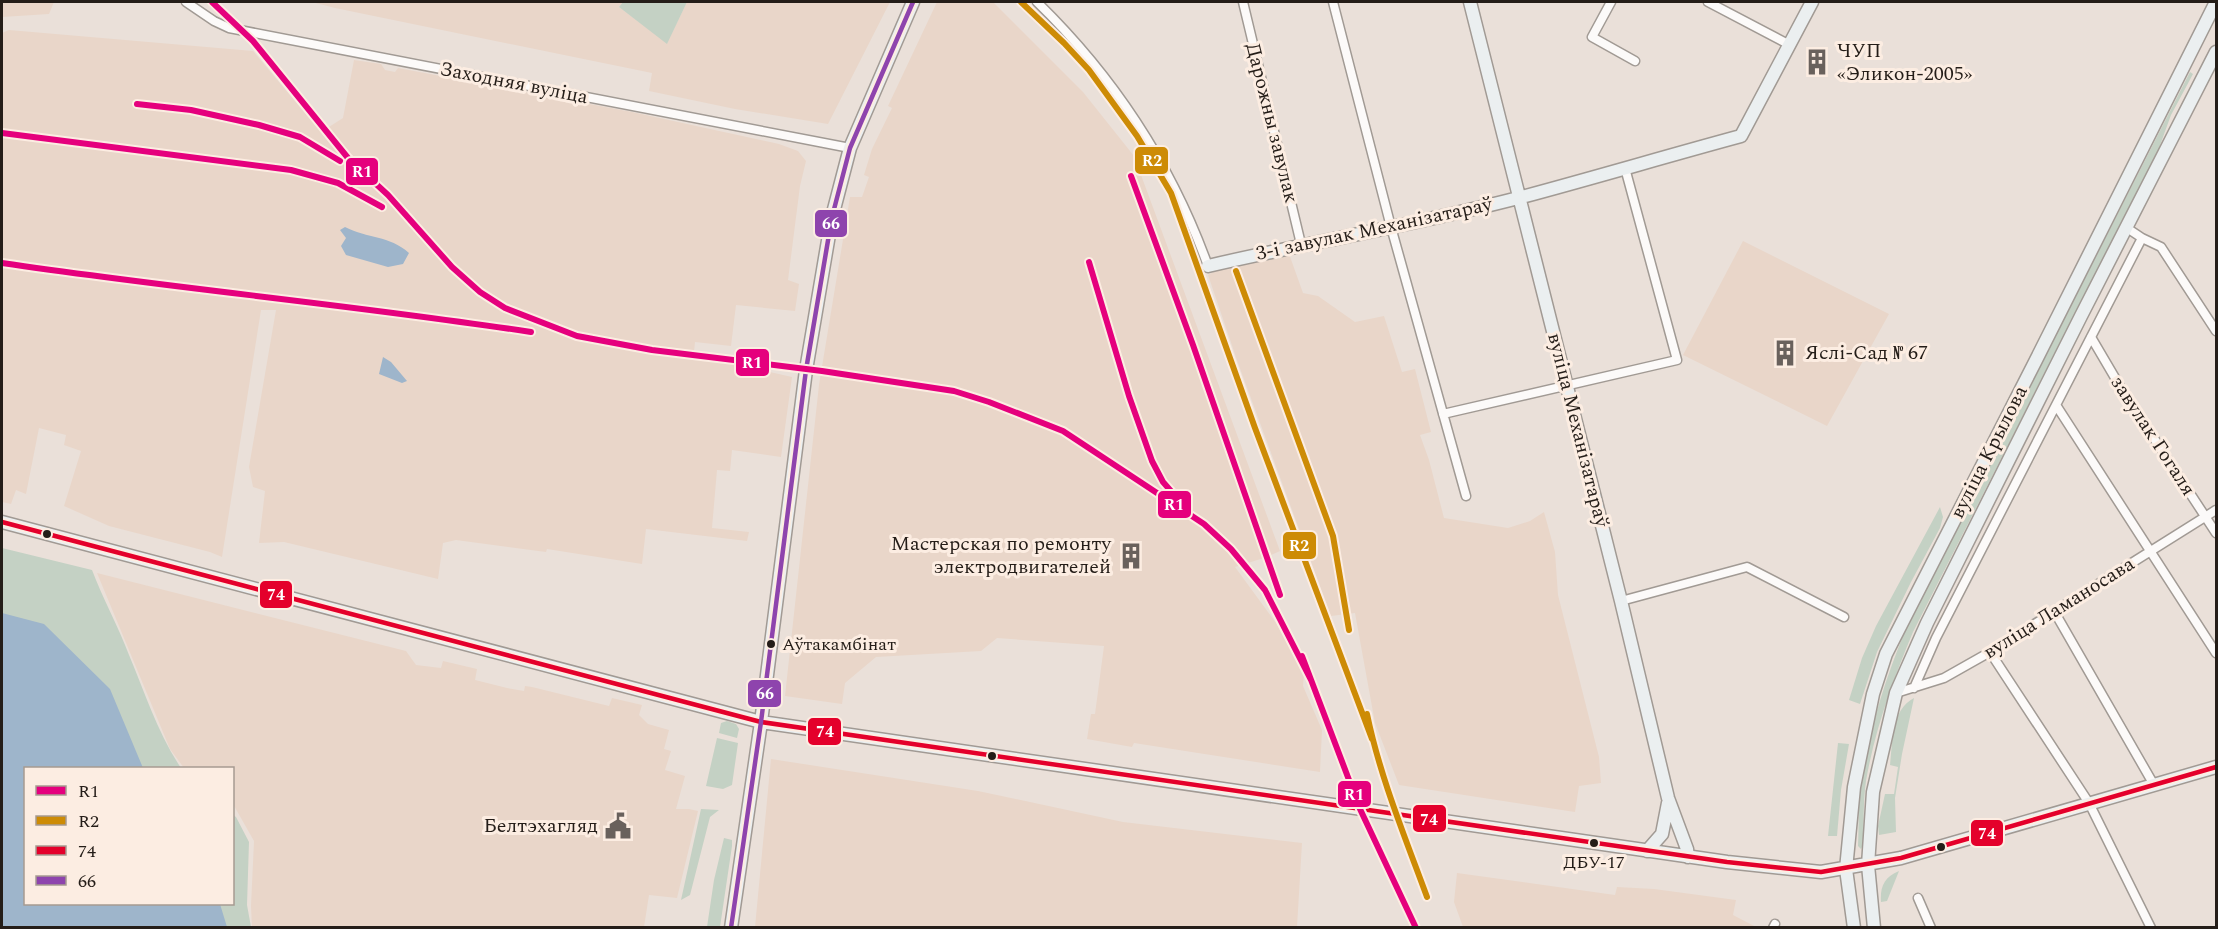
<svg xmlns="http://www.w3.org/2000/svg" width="2218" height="929" viewBox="0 0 2218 929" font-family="Spectral,serif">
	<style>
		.built { fill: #e9d6c9 }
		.green { fill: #c4d1c4 }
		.water { fill: #9eb5cb }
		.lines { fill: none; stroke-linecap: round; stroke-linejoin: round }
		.street-casing { stroke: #a19a94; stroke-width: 11 }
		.secondary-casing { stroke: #a19a94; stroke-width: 15 }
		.street { stroke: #fcfaf9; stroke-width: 8 }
		.secondary { stroke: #ebeff0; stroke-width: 12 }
		.bus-1-casing { stroke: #fcede2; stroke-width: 9 }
		.bus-2-casing { stroke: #fcede2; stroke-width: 9 }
		.bus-1 { stroke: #e4002b; stroke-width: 4.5 }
		.bus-2 { stroke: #8e44ad; stroke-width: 4.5 }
		.rail-1-casing { stroke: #fcede2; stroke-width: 10 }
		.rail-2-casing { stroke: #fcede2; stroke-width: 10 }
		.rail-1 { stroke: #e5007d; stroke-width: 6 }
		.rail-2 { stroke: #cd8b05; stroke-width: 6 }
		.bus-dot { fill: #241d18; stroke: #fcede2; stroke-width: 2 }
		.labels { text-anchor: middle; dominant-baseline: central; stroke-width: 6; stroke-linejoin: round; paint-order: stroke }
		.bus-label { font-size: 18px; fill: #241d18; stroke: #fcede2; text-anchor: start }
		.poi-label { font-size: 20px; fill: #241d18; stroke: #fcede2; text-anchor: start }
		.street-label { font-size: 20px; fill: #241d18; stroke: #fcede2 }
		.line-badge { stroke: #fcede2; stroke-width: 2 }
		.badge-label { font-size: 16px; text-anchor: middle; font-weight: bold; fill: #fff }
	</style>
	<rect width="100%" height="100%" fill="#eae0d9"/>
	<path class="built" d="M2 2H54L49 14 2 17Z
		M312 2H623L619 7 667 43 687 2H890L828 124 735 109 649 91 652 73 335 8Z
		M937 2H993L1083 92 1134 156 1280 551 1267 557 1235 567 1276 623 1304 674 1303 686 1322 730 1320 772 1134 743 1132 747 1087 739 1091 714H1095L1104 646 997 638 981 651 876 657 845 683 842 704 785 696 819 385 850 197H862L869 177 864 175 872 149 892 108 888 106Z
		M9 30 253 51 321 132 343 118 354 60 381 64 385 70 395 72 398 68 632 112 779 144 798 151 806 161 800 186 788 280 799 284 795 311 736 305 731 346 695 342 694 352 655 347V354L729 363 792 377 781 457 732 450 730 471 717 470 712 528 749 532 747 541 646 529 642 564 547 549 546 552 456 540 443 543 438 579 284 542 259 543 265 491 253 487 249 467 276 310H261L222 557 210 552 109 526 64 506 81 451 64 445 66 435 39 428 26 494 16 490 11 504 2 502V33Z
		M1743 241 1889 314 1827 426 1683 355Z
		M1288 251 1303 293 1318 296 1355 322 1384 316 1402 372 1415 369 1431 432 1420 435 1429 460 1444 518 1508 528 1530 521 1544 512 1555 552 1558 595 1599 757 1601 783 1579 786 1575 812 1399 785 1375 723 1355 613 1331 616 1238 363 1208 275 1224 266Z
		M97 573 406 651 416 665 441 668 443 661 477 669 475 680 507 688 524 691 525 686 532 687 609 706 612 698 642 705 639 715 648 724 669 730 664 749 671 751 665 770 685 776 676 809H689L698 811 677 898 649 895 644 927H252L251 906 254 841 233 804 232 768H184L170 749Z
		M771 759 978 791 1123 822 1302 843 1297 927H755Z
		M1457 873 1615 895 1617 887 1654 889 1736 900 1733 915 1756 927H1463L1454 902Z"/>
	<path class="green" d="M623 2H687L667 44 619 7Z
		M2190 72 2193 74 2171 115 2159 148 1913 632C1893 680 1875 729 1866 781 1863 802 1864 824 1863 845L1861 849 1858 846C1859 825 1858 803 1861 782 1869 730 1885 680 1905 631Z
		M1940 507 1943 517 1940 528 1911 582 1877 652 1860 704 1849 700 1862 658 1876 626Z
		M2 548 92 570C103 599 118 626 129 655 145 693 158 734 181 768H26V904H232L233 815 236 817 249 842 247 905 251 927 2 928Z
		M1914 698 1902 754 1895 798 1896 832 1879 835 1878 826 1885 794H1894L1898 767 1890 765C1893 741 1891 710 1914 698Z
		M727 721 736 724 739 729 737 738 719 733 721 723Z
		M717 738 738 743 732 785 723 789 706 786Z
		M1838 743 1849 744 1841 790 1837 836H1828Z
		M701 809 719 810 710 817 690 895 681 900Z
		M724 838 732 840V846L720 927H707L714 880Z
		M1899 871 1887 901 1881 902C1880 887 1884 877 1899 871Z"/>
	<path class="water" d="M345 227C368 239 389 235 409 253L403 264 388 267 346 255 341 246 346 238 340 230Z
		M383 357 391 362 407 381 402 383 379 374Z
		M2 613 44 624 110 689 143 768H26V904H220L227 927H2Z"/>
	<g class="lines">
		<g class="street-casing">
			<path id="street" d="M186 2 214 21 229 28 850 148
				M1037 2C1113 76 1172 166 1208 266
				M1243 2 1301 244
				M1333 2 1391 227 1466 496
				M1611 2 1592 37 1635 61
				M1708 2 1790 45
				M2127 228 2142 238 2161 247 2216 331
				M2091 337 2121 388 2216 533
				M2056 405 2216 653
				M1443 414 1677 360 1625 168
				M1621 601 1747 567 1844 617
				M2054 611 2154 785
				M1990 652 2089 803 2151 928
				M1914 688 1936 638 2142 238
				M1896 693 1944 678 1990 652 2216 510
				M1918 898 1931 928
				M1773 928 1775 924"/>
		</g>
		<g class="secondary-casing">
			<path id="secondary" d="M1470 2 1621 601 1668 798 1687 849 1688 857
				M1208 266C1311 242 1415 225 1518 198 1593 178 1667 156 1741 136L1812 2
				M2 522 761 722 1727 862 1821 872 1901 858 2216 767
				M1647 851 1662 834 1668 803
				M731 928 761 722 806 370 832 217 850 148 913 2
				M1854 928 1846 869 1854 787 1873 694 1886 654 2035 362 2216 2
				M1874 928 1868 865 1873 792 1896 693 1927 623 2081 316 2216 52"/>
		</g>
		<use href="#street" class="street"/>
		<use href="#secondary" class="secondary"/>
		<g class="bus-1-casing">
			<path id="bus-1" d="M2 522 761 722 1727 862 1821 872 1901 858 2216 767"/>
		</g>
		<g class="bus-2-casing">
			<path id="bus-2" d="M731 928 761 722 806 370 832 217 850 148 913 2"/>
		</g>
		<use href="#bus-1" class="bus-1"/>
		<use href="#bus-2" class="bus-2"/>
		<g class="rail-1-casing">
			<path id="rail-1" d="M212 2 253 41 348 158 388 195 452 267 480 292 505 308 577 336 652 350 822 371 954 391 989 402 1063 431 1204 524 1231 549 1265 590 1311 680
				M137 104 191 110 259 125 300 137 340 161
				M2 133 291 170 338 183 382 207
				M1131 176 1193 345 1280 595
				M1089 262 1129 396 1152 461 1163 482 1178 499
				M2 263C178 289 355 305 531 332
				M1302 656 1360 809 1416 928"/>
		</g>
		<g class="rail-2-casing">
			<path id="rail-2" d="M1021 2 1064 43 1089 70 1137 136 1171 193 1255 428 1372 739
				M1236 271 1333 536 1349 630
				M1367 714C1380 777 1405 837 1427 897"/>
		</g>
		<use href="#rail-1" class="rail-1"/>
		<use href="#rail-2" class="rail-2"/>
	</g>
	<defs>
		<g id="building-bare" transform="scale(2.07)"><path d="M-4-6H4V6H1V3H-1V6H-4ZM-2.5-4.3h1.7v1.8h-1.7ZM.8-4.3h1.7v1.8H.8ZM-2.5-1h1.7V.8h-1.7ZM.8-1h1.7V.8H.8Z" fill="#69615c" stroke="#fcede2" stroke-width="2.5" paint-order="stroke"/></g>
		<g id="civic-bare" transform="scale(2.07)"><path d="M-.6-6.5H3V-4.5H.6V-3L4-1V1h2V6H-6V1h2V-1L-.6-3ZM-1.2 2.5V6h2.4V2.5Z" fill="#69615c" stroke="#fcede2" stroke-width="2.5" paint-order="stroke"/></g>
	</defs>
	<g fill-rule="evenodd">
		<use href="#building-bare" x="1817" y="62"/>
		<use href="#building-bare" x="1785" y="353"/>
		<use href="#building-bare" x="1131" y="556"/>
		<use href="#civic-bare" x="618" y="826"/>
	</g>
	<g class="bus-dot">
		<circle cx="47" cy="534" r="5"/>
		<circle cx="771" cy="644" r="5"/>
		<circle cx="992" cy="756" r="5"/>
		<circle cx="1594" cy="843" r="5"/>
		<circle cx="1941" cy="847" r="5"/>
	</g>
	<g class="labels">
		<g class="bus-label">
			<text x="782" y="644">Аўтакамбінат</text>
			<text x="1594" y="862" text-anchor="middle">ДБУ-17</text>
		</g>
		<g class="poi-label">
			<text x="1837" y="51">ЧУП<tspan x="1837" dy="23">«Эликон-2005»</tspan></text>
			<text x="1805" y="353">Яслі-Сад № 67</text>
			<text x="1111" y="544" text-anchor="end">Мастерская по ремонту<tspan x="1111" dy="23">электродвигателей</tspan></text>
			<text x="598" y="826" text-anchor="end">Белтэхагляд</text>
		</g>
		<g class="street-label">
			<text transform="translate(514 83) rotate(11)">Заходняя вуліца</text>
			<text transform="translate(1272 123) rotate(76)">Дарожны завулак</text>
			<text transform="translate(1374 229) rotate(-12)">3-і завулак Механізатараў</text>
			<text transform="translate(1578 430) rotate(76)">вуліца Механізатараў</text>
			<text transform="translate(2153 436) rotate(57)">завулак Гогаля</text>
			<text transform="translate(1989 452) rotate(-63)">вуліца Крылова</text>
			<text transform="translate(2059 608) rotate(-32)">вуліца Ламаносава</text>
		</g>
	</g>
	<g class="line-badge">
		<rect x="1134" y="146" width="35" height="29" rx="6" fill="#cd8b05"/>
		<rect x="345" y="157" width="34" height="29" rx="6" fill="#e5007d"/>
		<rect x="814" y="209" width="34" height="29" rx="6" fill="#8e44ad"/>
		<rect x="735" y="348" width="35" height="29" rx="6" fill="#e5007d"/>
		<rect x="1157" y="490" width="35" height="29" rx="6" fill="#e5007d"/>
		<rect x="1282" y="531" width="35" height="29" rx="6" fill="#cd8b05"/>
		<rect x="259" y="580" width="34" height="29" rx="6" fill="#e4002b"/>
		<rect x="747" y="679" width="35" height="29" rx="6" fill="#8e44ad"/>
		<rect x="807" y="717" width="35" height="29" rx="6" fill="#e4002b"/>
		<rect x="1337" y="780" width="35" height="28" rx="6" fill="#e5007d"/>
		<rect x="1412" y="804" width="35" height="29" rx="6" fill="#e4002b"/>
		<rect x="1970" y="819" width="34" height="28" rx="6" fill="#e4002b"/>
	</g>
	<g class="badge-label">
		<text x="1152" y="166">R2</text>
		<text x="362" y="177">R1</text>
		<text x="831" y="229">66</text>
		<text x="752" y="368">R1</text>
		<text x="1174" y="510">R1</text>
		<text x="1299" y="551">R2</text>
		<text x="276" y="600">74</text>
		<text x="765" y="699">66</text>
		<text x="825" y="737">74</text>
		<text x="1354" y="800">R1</text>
		<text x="1429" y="825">74</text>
		<text x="1987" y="839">74</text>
	</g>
	<rect width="2218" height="929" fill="none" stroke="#241d18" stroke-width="6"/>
	<rect x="24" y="767" width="210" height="138" fill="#fcede2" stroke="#a69a91" stroke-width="1.5"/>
	<rect x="36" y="786" width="30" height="9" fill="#e5007d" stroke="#a69a91" stroke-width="1.5"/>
	<text x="78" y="797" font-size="18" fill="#241d18">R1</text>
	<rect x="36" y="816" width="30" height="9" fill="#cd8b05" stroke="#a69a91" stroke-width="1.5"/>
	<text x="78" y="827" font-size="18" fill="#241d18">R2</text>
	<rect x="36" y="846" width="30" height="9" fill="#e4002b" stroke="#a69a91" stroke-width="1.5"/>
	<text x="78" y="857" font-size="18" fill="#241d18">74</text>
	<rect x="36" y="876" width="30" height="9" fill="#8e44ad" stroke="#a69a91" stroke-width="1.5"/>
	<text x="78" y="887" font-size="18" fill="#241d18">66</text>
</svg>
